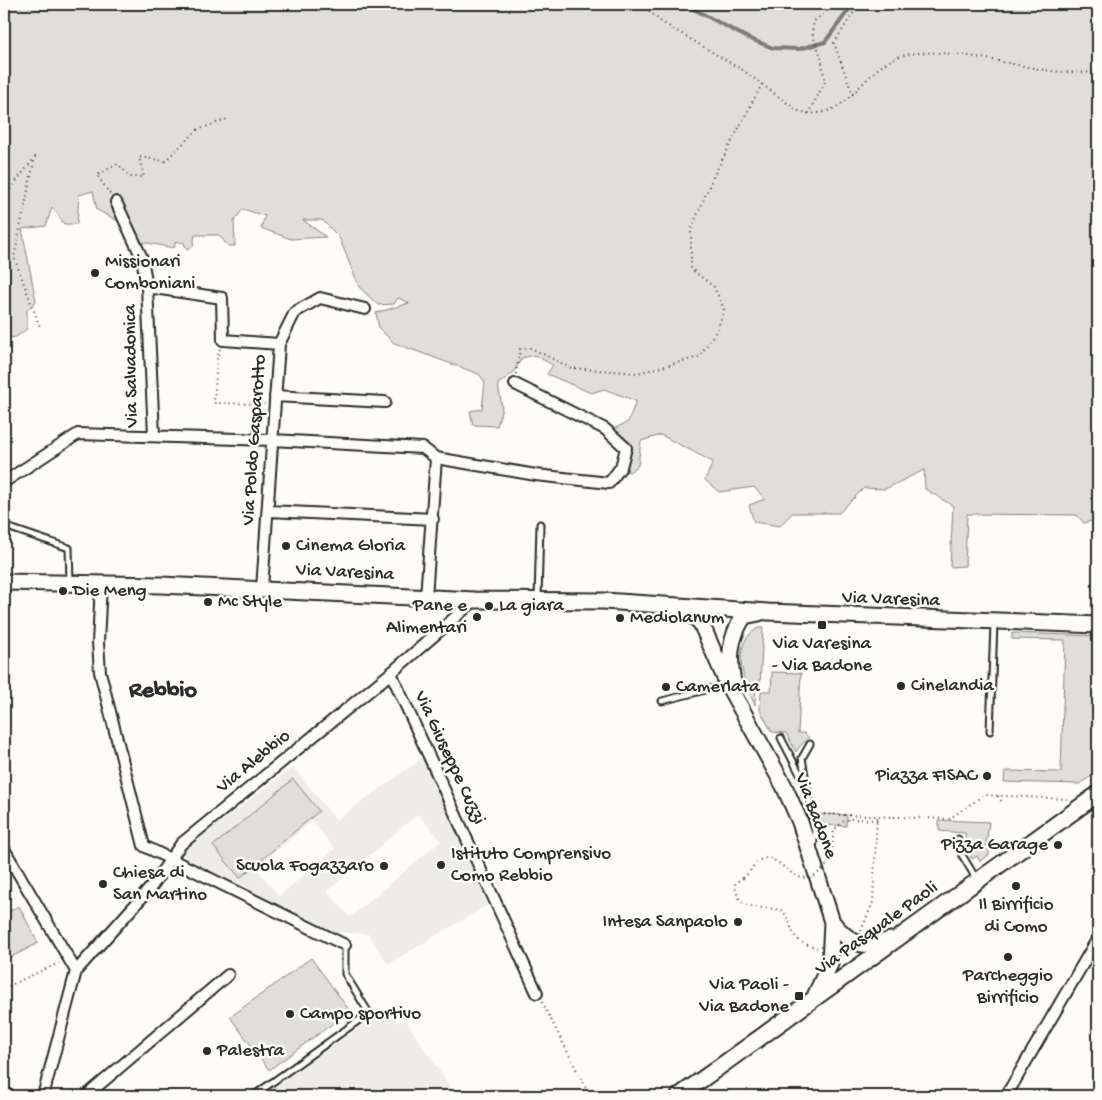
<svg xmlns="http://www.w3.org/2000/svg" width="1102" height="1100" viewBox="0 0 1102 1100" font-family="'Gochi Hand',sans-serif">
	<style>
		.built { fill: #edece8; fill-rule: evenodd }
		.green { fill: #dfdeda; stroke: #858482 }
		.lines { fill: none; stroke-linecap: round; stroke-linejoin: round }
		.stream { stroke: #7e7d7b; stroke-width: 4 }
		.lane-casing { stroke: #2b2b2b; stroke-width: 9 }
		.street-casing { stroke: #2b2b2b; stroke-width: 14 }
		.primary-casing { stroke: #2b2b2b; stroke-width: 19 }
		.path { stroke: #2b2b2b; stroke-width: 2; stroke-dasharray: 1 4; stroke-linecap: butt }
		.lane { stroke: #fdfcf7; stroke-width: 5 }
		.street { stroke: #fdfcf7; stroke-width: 10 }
		.primary { stroke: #fdfcf7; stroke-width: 15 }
		.path-bridge { stroke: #2b2b2b; stroke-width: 2; stroke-dasharray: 1 4; stroke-linecap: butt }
		.poi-dot { fill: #2b2b2b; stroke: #fdfcf7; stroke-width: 2 }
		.labels { text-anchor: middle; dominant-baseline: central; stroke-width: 5; stroke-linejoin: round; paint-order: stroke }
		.poi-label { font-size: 19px; fill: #2b2b2b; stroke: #fdfcf7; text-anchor: start }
		.street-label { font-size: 19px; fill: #2b2b2b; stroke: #fdfcf7 }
		.district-label { font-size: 24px; font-weight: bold; fill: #2b2b2b; stroke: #fdfcf7 }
	</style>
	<rect width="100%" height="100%" fill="#fdfcf7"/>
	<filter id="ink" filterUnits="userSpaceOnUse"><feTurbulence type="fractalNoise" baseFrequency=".02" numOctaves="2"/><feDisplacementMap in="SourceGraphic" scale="10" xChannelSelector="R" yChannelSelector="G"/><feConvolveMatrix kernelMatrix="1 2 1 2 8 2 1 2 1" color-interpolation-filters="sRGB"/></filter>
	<g filter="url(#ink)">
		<path class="built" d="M423 758 488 905 388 964 368 934 333 932 188 861 184 856 185 849 293 767 336 820ZM418 814 441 841 350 917 327 891ZM312 821 335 849 279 896 256 868Z
			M387 1008 398 1023 405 1019 456 1096H261Z"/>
		<path class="green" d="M4 4H1098V519L1084 523 1077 515 967 514 965 566 950 567 953 506 925 489 924 470 885 489 864 488 839 513H792L780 526 754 522 749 505 765 499 754 487 719 492 705 480 713 462 661 435 641 441 638 466 629 472 621 470 623 448 613 429 628 422 636 401 604 389 591 393 547 374 553 365 534 355 522 358 513 373 498 384 502 408 497 426 473 425 470 411 482 409 485 382 479 374 394 343 379 328 376 313 409 303 398 298 394 304 378 305 359 287 339 237 322 220H303L326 237 291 239 261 228 265 216 243 209 234 221 235 246H228L219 235H195L193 246 187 250 184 243 176 241 174 248 137 241 130 220 118 221 97 210 93 191 79 195 77 224H64L52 207 46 226 22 229 36 301 27 310V329L16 337 4 339Z
			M758 628H763L760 685H756L755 705C744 684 729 644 758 628Z
			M1012 633 1098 636V772L1079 784 1004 782 1005 771 1061 772 1065 640 1012 639Z
			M772 672 801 673 798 733H804L809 738 800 746 796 752 786 733 772 732 760 710 761 691H771Z
			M293 779 319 811 240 878 213 846Z
			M819 814 847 815 846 826 824 825Z
			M939 820 989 822 986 848 990 854 980 861 977 856 972 859 967 848 965 833 939 831Z
			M19 906 38 943 4 961V914Z
			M311 958 350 1011 269 1070 230 1017Z"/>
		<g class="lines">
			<path class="stream" d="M684 4 748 38 773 48 799 49 825 42 853 4"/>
			<g class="lane-casing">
				<path id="lane" d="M4 526 69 548 70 581
					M538 600 540 524
					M662 701 725 685
					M990 731 994 624
					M781 738 803 780
					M810 744 802 758 815 833 813 848
					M958 839 962 855 977 880
					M253 1096 369 1013 345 974V945"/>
			</g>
			<g class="street-casing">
				<path id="street" d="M116 202 142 258 147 287 154 435
					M147 287 222 298 223 340 279 344
					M275 396 385 402
					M4 482 78 434 272 440 423 448 436 458 536 475 609 483 621 467 626 448 605 429 515 384
					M269 511 433 519
					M101 584 98 643 100 672 144 846 345 945
					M262 589 279 344 295 312 320 298 365 309
					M426 597 436 458
					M391 673 537 993
					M4 849 76 971 43 1096
					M76 971 152 886 181 844 391 673 475 600
					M86 1096 228 975
					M1006 1096 1098 938"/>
			</g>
			<g class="primary-casing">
				<path id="primary" d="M4 582 161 585 475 600 604 601 768 612 1098 625
					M684 607 701 623 728 685 784 786 800 822 832 922 830 964 816 994
					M733 682C728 657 730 637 744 616L759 613
					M832 922C850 944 863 950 890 940
					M679 1096 1098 794"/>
			</g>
			<path class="path" d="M642 4 660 21 744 71 798 111C846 124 858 76 893 59 929 42 1006 64 1045 70 1062 73 1081 72 1098 73
				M853 95 834 43 859 4
				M808 114 825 82 821 57 812 33 814 21 836 4
				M110 194 97 175 118 164 130 177H144L139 157 165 161 197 130 230 118
				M4 197 35 157 14 257 40 327
				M220 349 217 358 214 403 265 404
				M516 374 520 349 531 348 571 368 638 373 699 357 718 328 724 309 714 287 691 269V230L713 177 762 84
				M998 796 1002 802
				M819 814 949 819 984 795 1067 799
				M851 819 877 820
				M743 878 735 883C737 915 762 904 783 911 797 933 787 939 817 948
				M861 931 873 902 877 816
				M4 988 59 963
				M542 1002 590 1096"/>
			<use href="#lane" class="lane"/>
			<use href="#street" class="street"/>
			<use href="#primary" class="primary"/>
			<path class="path-bridge" d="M743 878C751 873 753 862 762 859 783 852 796 899 826 866 836 855 830 841 835 829L844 821 851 819"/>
		</g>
	</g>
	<g class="poi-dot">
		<circle cx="95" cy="273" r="5"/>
		<circle cx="286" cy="546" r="5"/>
		<circle cx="63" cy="591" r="5"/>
		<circle cx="208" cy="602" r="5"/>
		<circle cx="489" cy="606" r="5"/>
		<circle cx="477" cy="617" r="5"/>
		<circle cx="620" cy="618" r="5"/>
		<rect x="817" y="620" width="10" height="10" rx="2.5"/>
		<circle cx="901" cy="686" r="5"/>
		<circle cx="666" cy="687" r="5"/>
		<circle cx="987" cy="776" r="5"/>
		<circle cx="1058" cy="845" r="5"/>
		<circle cx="441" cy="865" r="5"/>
		<circle cx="384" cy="866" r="5"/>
		<circle cx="103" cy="884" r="5"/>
		<circle cx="1016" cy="886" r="5"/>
		<circle cx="738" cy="922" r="5"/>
		<circle cx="1008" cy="957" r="5"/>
		<rect x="794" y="991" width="10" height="10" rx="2.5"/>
		<circle cx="290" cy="1014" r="5"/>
		<circle cx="207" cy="1051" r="5"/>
	</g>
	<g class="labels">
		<g class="poi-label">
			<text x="105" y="262">Missionari<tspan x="105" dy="22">Comboniani</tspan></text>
			<text x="296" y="546">Cinema Gloria</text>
			<text x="73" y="591">Die Meng</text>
			<text x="218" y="602">Mc Style</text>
			<text x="467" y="606" text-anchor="end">Pane e<tspan x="467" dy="22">Alimentari</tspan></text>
			<text x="499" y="606">La giara</text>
			<text x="630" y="618">Mediolanum</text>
			<text x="822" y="644" text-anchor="middle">Via Varesina<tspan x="822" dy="22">- Via Badone</tspan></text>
			<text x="911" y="686">Cinelandia</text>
			<text x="676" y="687">Camerlata</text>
			<text x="977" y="776" text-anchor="end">Piazza FISAC</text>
			<text x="1048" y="845" text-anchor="end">Pizza Garage</text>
			<text x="451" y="854">Istituto Comprensivo<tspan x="451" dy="22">Como Rebbio</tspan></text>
			<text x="374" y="866" text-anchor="end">Scuola Fogazzaro</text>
			<text x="113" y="873">Chiesa di<tspan x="113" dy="22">San Martino</tspan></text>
			<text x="1016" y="905" text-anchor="middle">Il Birrificio<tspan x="1016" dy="22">di Como</tspan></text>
			<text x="728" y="922" text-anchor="end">Intesa Sanpaolo</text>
			<text x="1008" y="976" text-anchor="middle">Parcheggio<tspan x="1008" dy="22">Birrificio</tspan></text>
			<text x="789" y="985" text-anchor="end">Via Paoli -<tspan x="789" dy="22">Via Badone</tspan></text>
			<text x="300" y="1014">Campo sportivo</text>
			<text x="217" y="1051">Palestra</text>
		</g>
		<g class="street-label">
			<text transform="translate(132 366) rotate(-91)">Via Salvadonica</text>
			<text transform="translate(255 440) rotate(-86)">Via Poldo Gasparotto</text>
			<text transform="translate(345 573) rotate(3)">Via Varesina</text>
			<text transform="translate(891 600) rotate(2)">Via Varesina</text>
			<text transform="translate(449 758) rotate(65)">Via Giuseppe Cuzzi</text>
			<text transform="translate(254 762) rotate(-39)">Via Alebbio</text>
			<text transform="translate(815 816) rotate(69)">Via Badone</text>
			<text transform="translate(877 929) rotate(-36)">Via Pasquale Paoli</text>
		</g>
		<g class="district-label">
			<text x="163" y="691">Rebbio</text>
		</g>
	</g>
	<rect width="1102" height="1100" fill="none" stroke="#fdfcf7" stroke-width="20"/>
	<rect x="10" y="10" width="1082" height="1080" fill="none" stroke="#2b2b2b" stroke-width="2" filter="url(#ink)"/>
</svg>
